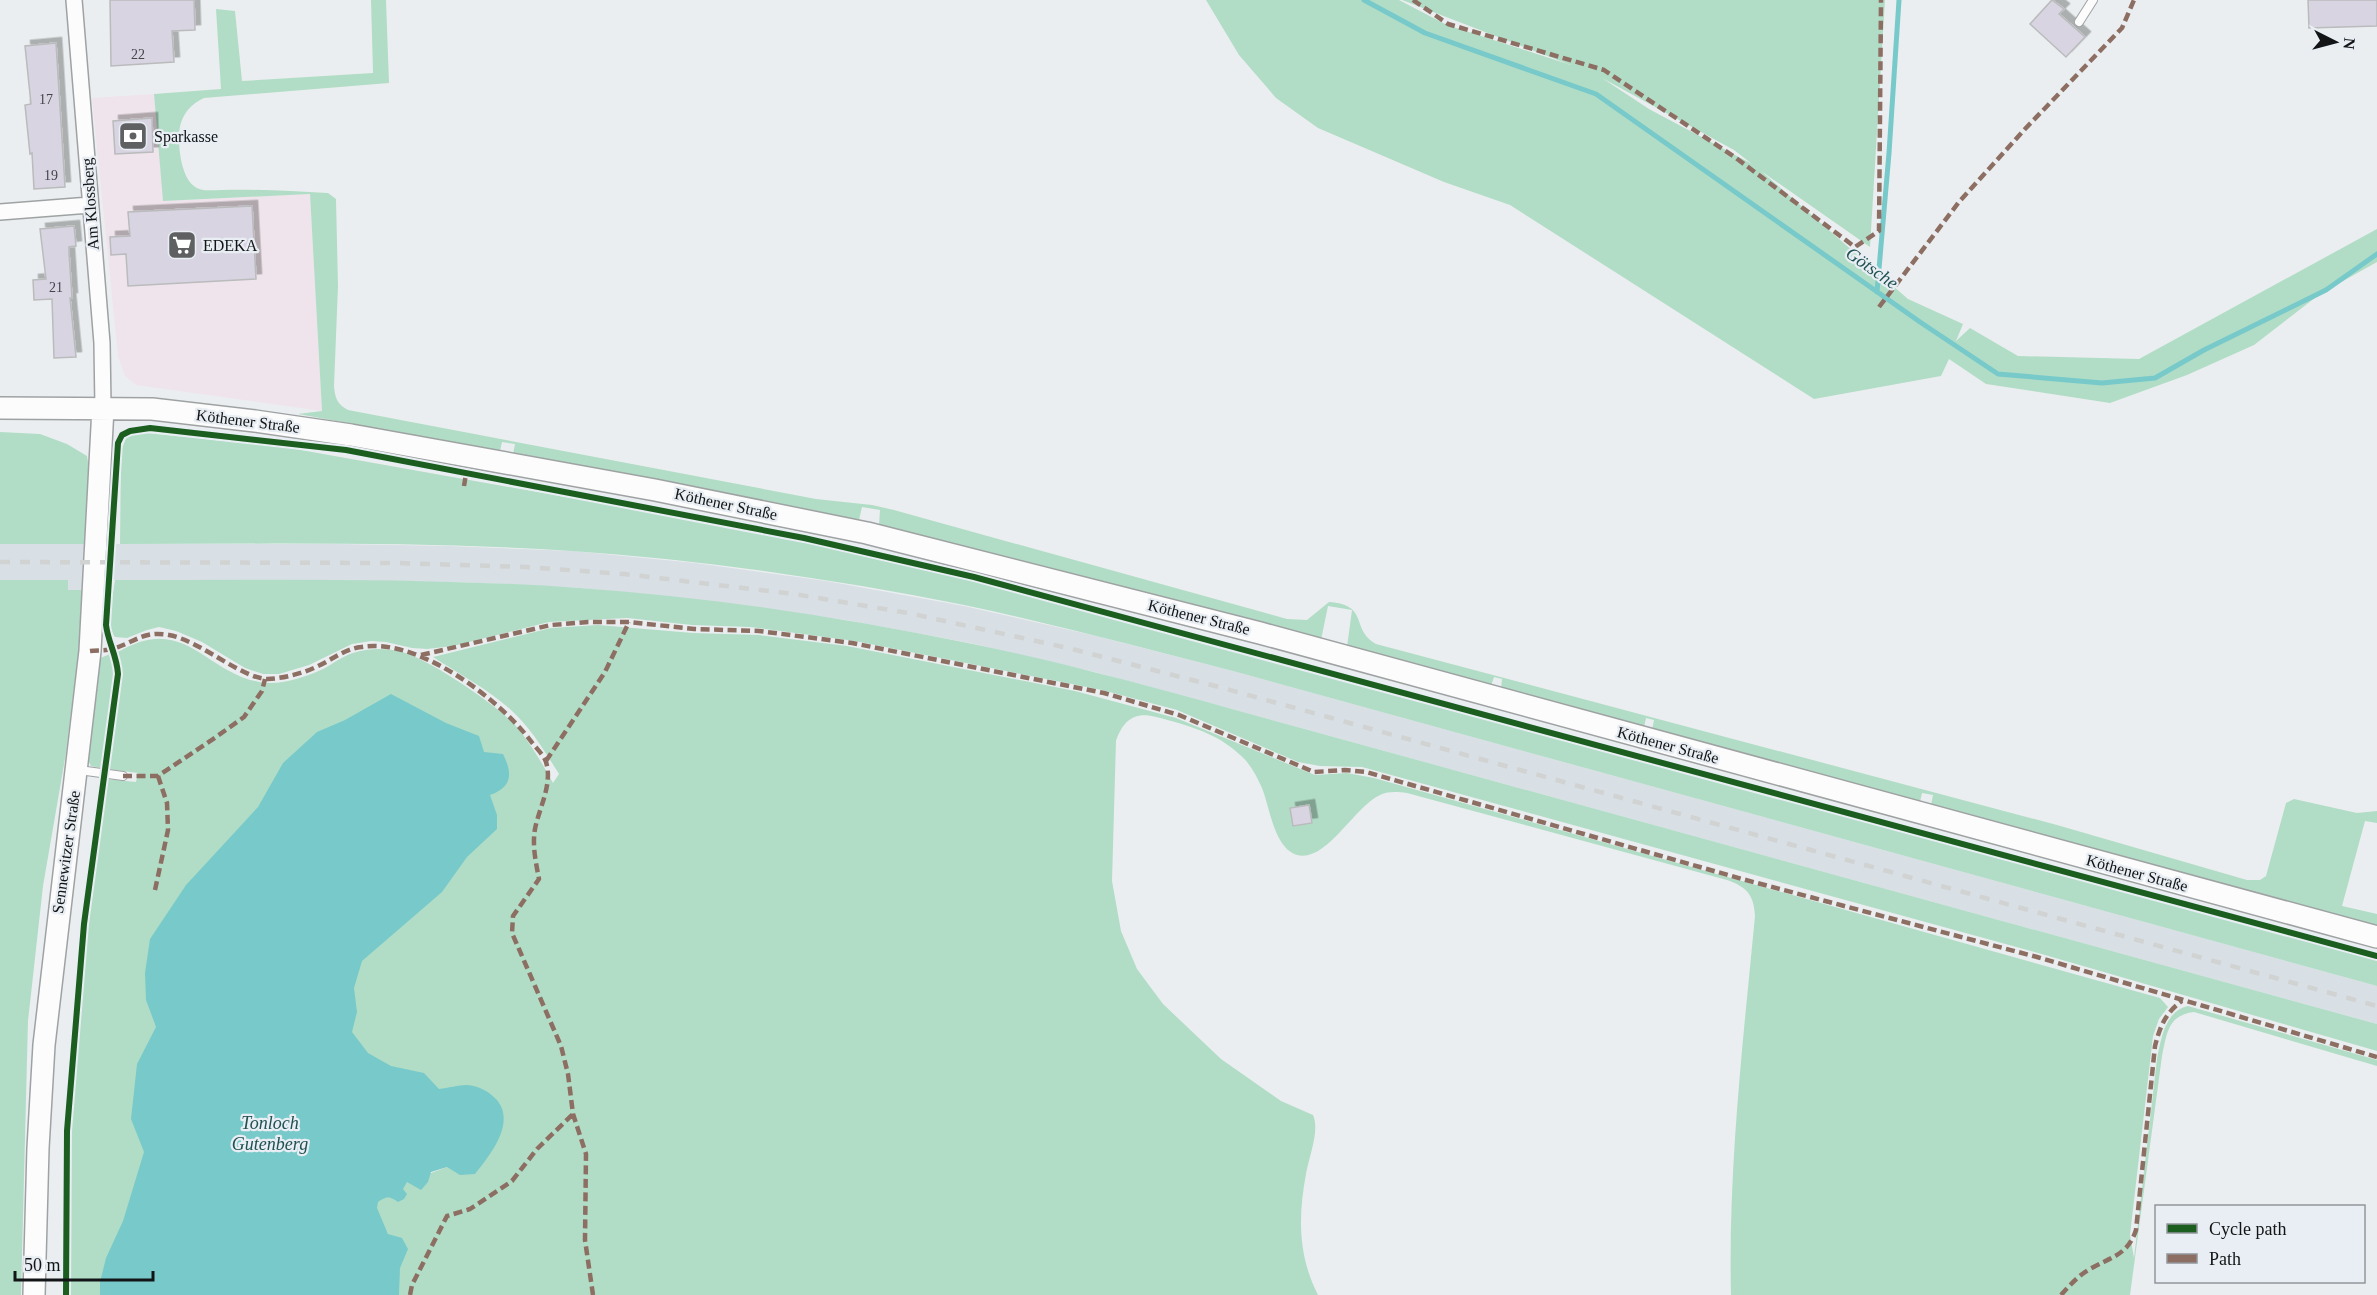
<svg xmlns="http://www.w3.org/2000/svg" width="2377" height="1295" viewBox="0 0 2377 1295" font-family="Georgia,serif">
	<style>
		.commercial { fill: #efe4eb }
		.built { fill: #d8dfe5 }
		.green { fill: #b1ddc6; fill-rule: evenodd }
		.water { fill: #78c9ca }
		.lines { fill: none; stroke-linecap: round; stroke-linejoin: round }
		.stream { stroke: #78c9ca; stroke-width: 5 }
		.building { fill: #d8d4e2; stroke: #babbbc; stroke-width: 1.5; filter: url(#shadow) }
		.lane-casing { stroke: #9fa2a3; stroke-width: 10 }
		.street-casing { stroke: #9fa2a3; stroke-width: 18 }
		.secondary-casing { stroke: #9fa2a3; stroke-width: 24 }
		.lane { stroke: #fcfcfd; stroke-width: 8 }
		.street { stroke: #fcfcfd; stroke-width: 15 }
		.secondary { stroke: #fcfcfd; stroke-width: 21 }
		.rail { stroke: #d1d2d2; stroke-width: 4.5; stroke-dasharray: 10 10; stroke-linecap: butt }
		.quiet { stroke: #8d6e63; stroke-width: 4.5; stroke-dasharray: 9 4.5; stroke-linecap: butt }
		.cycleway-casing { stroke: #e8eef3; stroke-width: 10 }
		.cycleway { stroke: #1b5e20; stroke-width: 6 }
		.labels { text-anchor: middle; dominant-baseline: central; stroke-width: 4.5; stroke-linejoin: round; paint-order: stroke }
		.number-label { font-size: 14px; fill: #444449 }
		.poi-label { font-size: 16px; fill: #121416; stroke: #e8eef3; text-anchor: start }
		.street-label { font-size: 16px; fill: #121416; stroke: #e8eef3 }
		.water-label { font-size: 18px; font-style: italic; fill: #205152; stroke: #e8eef3 }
	</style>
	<defs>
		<filter id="shadow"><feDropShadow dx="5.5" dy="-5.5" stdDeviation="0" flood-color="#0004"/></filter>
	</defs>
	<rect width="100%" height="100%" fill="#ebeef0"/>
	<path class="commercial" d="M154 94 164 201 310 194 322 411 136 385 125 376 118 356 92 98Z"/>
	<path class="built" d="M0 544H336L449 546 573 551 695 563 826 581 964 606 1096 636 1233 671 2377 986V1024L1232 709 1095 672 970 643 846 620 707 601 581 588 458 582 88 580 86 590H68L67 580H0Z"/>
	<path class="green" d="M371 0H386L389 83 204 98C187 106 179 119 179 138 179 152 182 177 194 186 201 192 212 190 221 190 257 189 292 191 328 193L336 199 338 286 334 386C335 398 337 404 348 410L816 499 872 505 894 510 1287 619 1307 620 1329 602C1370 605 1350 629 1376 644L2057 825 2247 880H2260L2266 876 2286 803 2294 799 2357 813 2377 811V823L2365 821 2342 906 2377 914V925L1931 805 1933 795 1922 793 1920 802 1652 730 1654 720 1646 718 1644 727 1501 689 1502 679 1494 677 1491 686 1347 647 1352 610 1328 606 1321 640 879 525 880 510 862 507 859 520 698 487 513 454 515 444 502 442 500 451 298 414 322 411 310 194 163 201 154 94 221 89 216 9 235 11 242 81 373 73Z
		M1206 0H1399L1447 25 1571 65 1402 0H1885L1870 247 1761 171 1908 299 1963 324 1956 341 1970 328 2018 356 2139 359 2377 229V262L2320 294 2254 345 2187 375 2110 403 1986 384 1949 359 1941 376 1814 399 1510 205 1444 182 1318 128 1276 98 1239 55ZM1602 78 1734 150 1752 164 1649 109Z
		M0 432 40 434 67 444 87 456 90 474 88 544H0Z
		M146 433 284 447 706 522 836 548 1062 603 2377 959V986L1233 671C1143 648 1054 624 964 605 835 579 703 560 572 551 422 541 271 544 120 544L121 451 126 438 134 434Z
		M0 580H68V590H86L66 753 43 886 28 1021 21 1295H0Z
		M115 580C270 580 425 577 580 588 710 597 840 617 968 643 1057 661 1145 685 1232 709L2377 1024V1051L2031 951 1362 767 1320 766 1298 762 1177 710 1102 690 855 641 750 627 692 625 627 618 549 622 453 646 427 649 412 648 386 642 371 641 352 644 309 665 279 674H263L245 668 202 642 176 631 159 627 147 630 127 638 115 637C105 625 113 595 115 580Z
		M598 625 693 633 759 635 847 646 1075 691 1176 718 1315 775 1347 773 1374 778 2160 998 2168 1007 2159 1019 2153 1036 2130 1235 2134 1258 2157 1059C2161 1039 2165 1011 2188 1006L2377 1060V1066L2194 1012C2168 1015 2167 1033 2162 1056L2130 1295H1731C1728 1168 1743 1042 1755 916 1754 895 1747 887 1727 880L1407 793C1397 792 1389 791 1380 795 1354 807 1326 863 1297 855 1274 848 1270 808 1262 788 1256 775 1250 763 1239 754 1217 733 1184 724 1156 717 1134 711 1123 721 1116 741L1112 881 1121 931 1137 969 1163 1004 1221 1059 1281 1101 1313 1115C1320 1131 1309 1156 1306 1174 1298 1216 1298 1256 1318 1295H392L388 1234 374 1208 378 1198 392 1197 407 1182 447 1167 439 1092 162 1031 150 1158 101 1295H70L71 1129 88 920 106 779 136 782 138 773 108 769 121 673 118 652C184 613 203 671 259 682 279 686 307 677 325 668 334 663 343 656 353 653 368 648 387 648 402 652 429 659 497 705 516 726 531 744 542 763 553 783L559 774C545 752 531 728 511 710 488 689 459 674 433 657L551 628Z
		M110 654 114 661V672L101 768 91 766 87 758 98 659Z"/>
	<path class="water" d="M391 694 446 723 479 736 484 752 503 754C513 774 512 787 490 795L497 815V829L467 857 442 892 362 961 354 988 357 1012 352 1032 368 1053 391 1066 424 1073 439 1089C448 1088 458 1085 467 1085 479 1086 488 1091 496 1099 517 1122 490 1155 475 1174L460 1175 447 1167 431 1172 428 1182 421 1190 407 1182 403 1189 407 1194 404 1199 398 1202C390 1196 386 1196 378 1202L377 1208 388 1234 402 1238 408 1249 400 1268 399 1295H100V1282L106 1258 123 1221 144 1152 131 1119 137 1064 156 1027 146 1000 145 973 150 939 186 885 258 807 283 763 317 732 345 720Z"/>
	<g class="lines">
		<path class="stream" d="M1364 0 1425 33 1596 94 1920 322 1998 374 2102 383 2155 378 2204 350 2326 290 2377 254
			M1877 292 1889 153 1899 0"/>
	</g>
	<path class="building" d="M110 0H194L195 30 172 31 174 62 111 66Z
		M2052 0 2064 9 2059 14 2085 37 2066 57 2030 24Z
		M2308 0H2377V26L2309 28Z
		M56 43 65 187 34 189 32 153 30 154 25 105 31 104 25 46Z
		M152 118 153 152 115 154 113 121Z
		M252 206 256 279 128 286 126 254 111 255 110 237 130 236 128 212Z
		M74 226 76 246 69 247V253L72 298H70L76 357 54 358 52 299 34 300 33 280 46 279 40 229Z
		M1309 805 1312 823 1293 826 1290 808Z"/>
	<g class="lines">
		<g class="lane-casing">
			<path id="lane" d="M2079 22 2093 0
				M79 770 123 776"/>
		</g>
		<g class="street-casing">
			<path id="street" d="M74 0 102 343 103 408
				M0 212 90 205"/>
		</g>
		<g class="secondary-casing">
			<path id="secondary" d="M0 408 152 409 255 421 351 435 655 490 867 533 1260 633 2377 937
				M34 1295 38 1148 44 1045 90 651 103 408"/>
		</g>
		<use href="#lane" class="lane"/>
		<use href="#street" class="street"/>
		<use href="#secondary" class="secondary"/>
		<path class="rail" d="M0 562 396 563 526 567 624 574 794 594 908 613 1068 648 1219 687 2377 1006"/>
		<path class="quiet" d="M1413 0 1448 24 1604 70 1736 158 1855 247 1879 231 1881 0
			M1879 307 1959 202 2025 129 2122 28 2134 0
			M464 486 466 474
			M90 651C97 650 105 651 112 649 134 643 143 630 169 635 201 641 242 679 268 679 284 678 301 674 316 667 332 660 344 649 361 647 417 637 498 698 530 740 535 747 544 755 546 762 553 784 539 808 535 829 532 846 536 863 539 879L513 916 512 933 561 1046 568 1074 573 1114 586 1154 585 1240 593 1295
			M421 655 551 625 588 622H629L694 629 759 631 852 643 1104 693 1179 715 1314 772 1345 770 1366 772 1742 879 2037 957 2377 1057
			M546 761 605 672 629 622
			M123 776H158L216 737 244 717 262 691 265 679
			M155 890 168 830 167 803 158 776
			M410 1295 412 1285 447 1216 470 1209 512 1181 537 1149 573 1114
			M2061 1295C2070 1285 2079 1275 2090 1269 2111 1257 2128 1255 2136 1230L2155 1046C2160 1027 2165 1013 2182 1001"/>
		<g class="cycleway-casing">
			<path id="cycleway" d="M66 1295 67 1131 84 924 118 674C117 656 108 642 106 625L118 443 122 435 130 431 150 428 346 450 804 538 974 577 2377 956"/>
		</g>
		<use href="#cycleway" class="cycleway"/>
	</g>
	<defs>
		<g id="bank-square" transform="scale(1.5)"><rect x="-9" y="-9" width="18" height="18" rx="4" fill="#5e6062" stroke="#e8eef3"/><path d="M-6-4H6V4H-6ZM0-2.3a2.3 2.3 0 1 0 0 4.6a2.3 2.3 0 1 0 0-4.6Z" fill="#fff"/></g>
		<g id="supermarket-square" transform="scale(1.5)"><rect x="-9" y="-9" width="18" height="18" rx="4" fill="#5e6062" stroke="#e8eef3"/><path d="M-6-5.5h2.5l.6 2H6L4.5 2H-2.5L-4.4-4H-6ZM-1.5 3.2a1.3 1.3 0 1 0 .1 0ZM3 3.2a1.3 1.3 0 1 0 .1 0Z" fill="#fff"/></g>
	</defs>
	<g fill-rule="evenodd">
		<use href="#bank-square" x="133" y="136"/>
		<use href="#supermarket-square" x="182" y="245"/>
	</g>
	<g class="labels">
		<g class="number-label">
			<text x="138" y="54">22</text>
			<text x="46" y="99">17</text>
			<text x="51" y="175">19</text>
			<text x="56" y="287">21</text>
		</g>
		<g class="poi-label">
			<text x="154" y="136">Sparkasse</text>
			<text x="203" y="245">EDEKA</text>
		</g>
		<g class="street-label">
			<text transform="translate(90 204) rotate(-94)">Am Klossberg</text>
			<text transform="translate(248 421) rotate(7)">Köthener Straße</text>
			<text transform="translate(726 504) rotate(12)">Köthener Straße</text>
			<text transform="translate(1199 617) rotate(14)">Köthener Straße</text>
			<text transform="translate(1668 745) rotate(15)">Köthener Straße</text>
			<text transform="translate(66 852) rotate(-82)">Sennewitzer Straße</text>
			<text transform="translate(2137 873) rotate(15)">Köthener Straße</text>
		</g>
		<g class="water-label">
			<text transform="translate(1872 268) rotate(35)">Götsche</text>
			<text x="270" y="1123">Tonloch<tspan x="270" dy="21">Gutenberg</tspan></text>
		</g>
	</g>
	<rect x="2155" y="1205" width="210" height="78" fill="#e8eef3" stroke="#92979b" stroke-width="1.5"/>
	<rect x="2167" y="1224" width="30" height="9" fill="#1b5e20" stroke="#92979b" stroke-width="1.5"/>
	<text x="2209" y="1235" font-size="18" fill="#121416">Cycle path</text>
	<rect x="2167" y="1254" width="30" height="9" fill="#8d6e63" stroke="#92979b" stroke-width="1.5"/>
	<text x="2209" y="1265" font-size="18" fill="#121416">Path</text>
	<g transform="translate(2335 42) rotate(96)" stroke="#e8eef3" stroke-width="4.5" paint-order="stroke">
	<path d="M0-4.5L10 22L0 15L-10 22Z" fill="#121416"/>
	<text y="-9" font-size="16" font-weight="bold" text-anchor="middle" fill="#121416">N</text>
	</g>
	<path d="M15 1271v9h138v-9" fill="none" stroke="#121416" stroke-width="3"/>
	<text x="24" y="1271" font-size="18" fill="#121416" stroke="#e8eef3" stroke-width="4.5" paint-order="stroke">50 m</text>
</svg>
